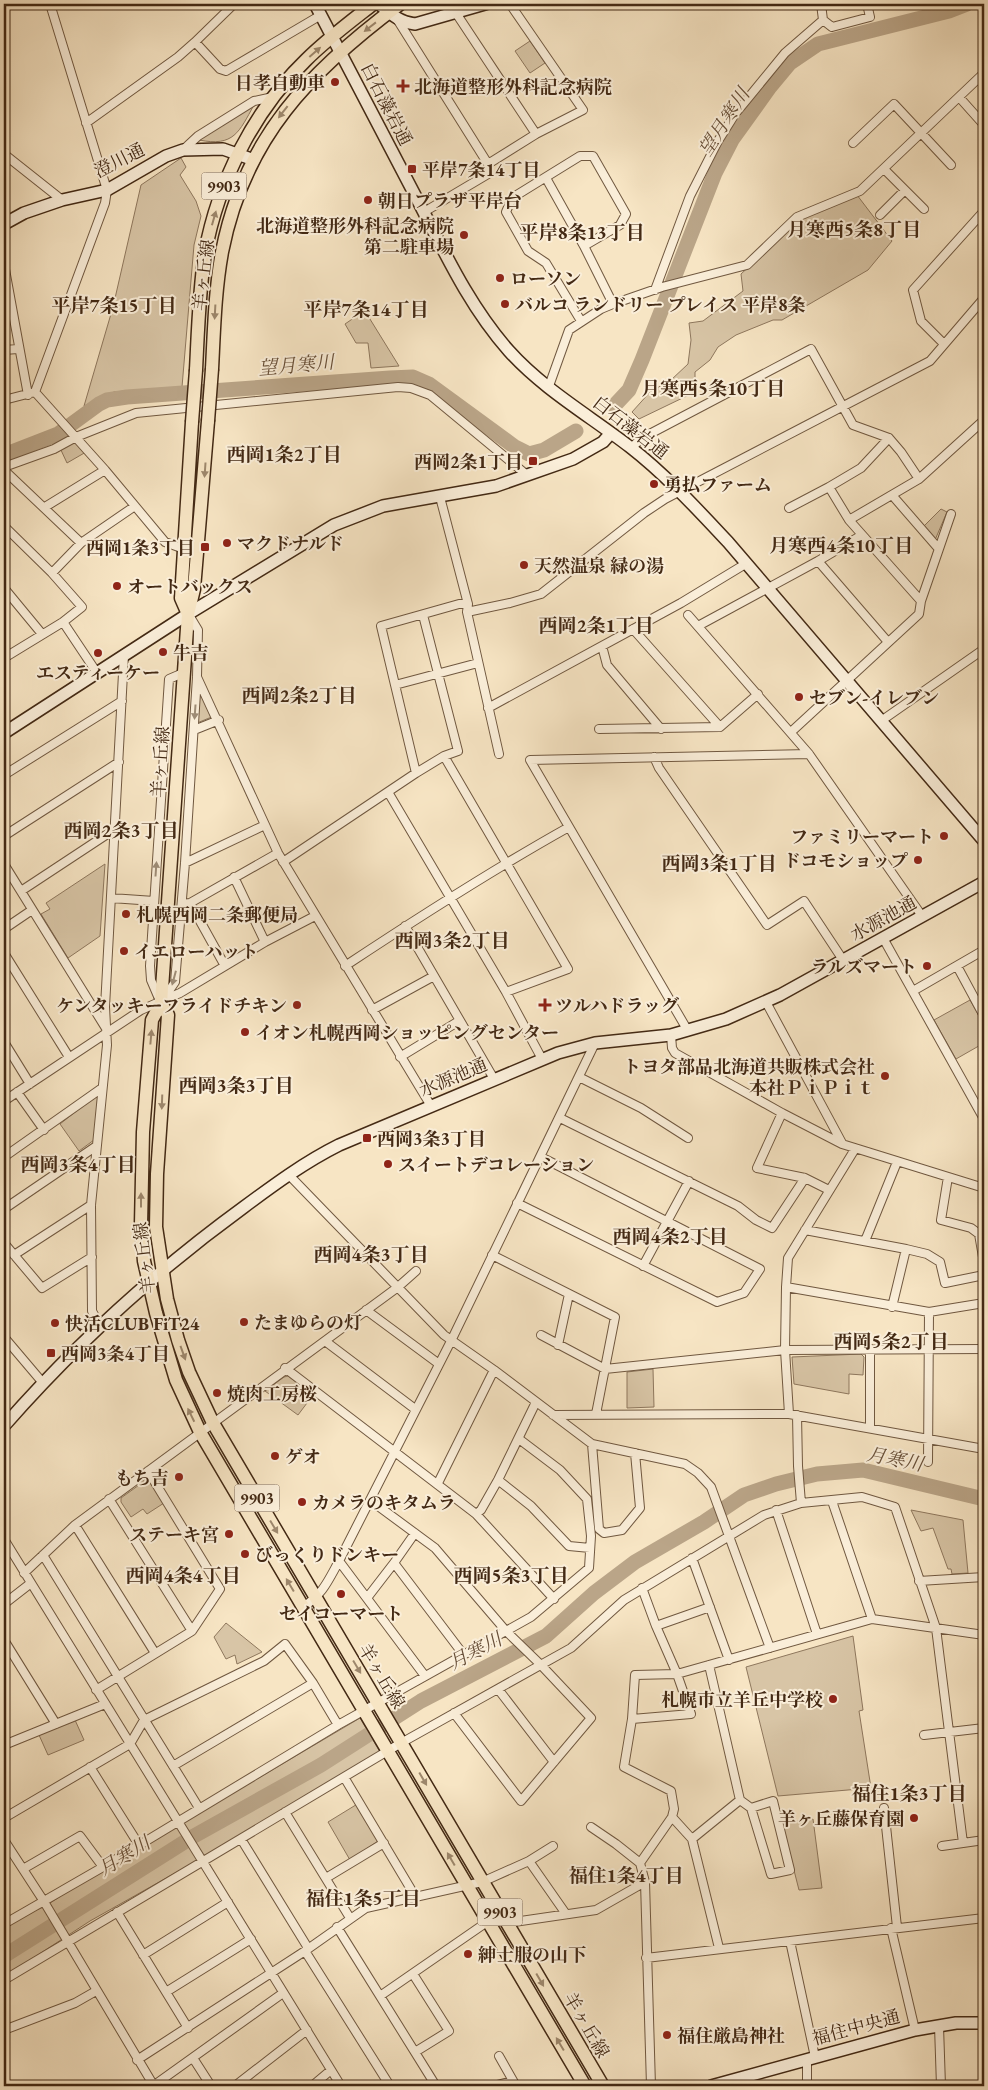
<svg xmlns="http://www.w3.org/2000/svg" width="988" height="2090" viewBox="0 0 988 2090" font-family="'EB Garamond','Noto Serif JP',serif">
	<style>
		.green { fill: #d8c5a6; stroke: #8e775d }
		.lines { fill: none; stroke-linecap: round; stroke-linejoin: round }
		.river { stroke: #baa588; stroke-width: 15 }
		.street-casing { stroke: #705840; stroke-width: 10 }
		.secondary-casing { stroke: #432914; stroke-width: 14 }
		.primary-casing { stroke: #432914; stroke-width: 15 }
		.street { stroke: #faeed9; stroke-width: 8 }
		.secondary { stroke: #faeed9; stroke-width: 11 }
		.primary { stroke: #f7e5c4; stroke-width: 12 }
		.primary-bridge-casing { stroke: #432914; stroke-width: 15; stroke-linecap: butt }
		.primary-bridge { stroke: #f7e5c4; stroke-width: 12 }
		.oneway { fill: #9d876c }
		.oneway2 { fill: #9e8c76 }
		.poi-dot { fill: #8f2418; stroke: #faeed9; stroke-width: 2 }
		.labels { text-anchor: middle; dominant-baseline: central; stroke-width: 4; stroke-linejoin: round; paint-order: stroke }
		.shield { fill: #faeed9; stroke: #7a644f; stroke-width: 1 }
		.shield-label { font-size: 16px; font-weight: bold; fill: #432914 }
		.poi-label { font-size: 18px; font-weight: bold; fill: #432914; stroke: #faeed9; text-anchor: start }
		.street-label { font-size: 18px; fill: #432914; stroke: #faeed9 }
		.water-label { font-size: 19px; font-style: italic; fill: #674e37; stroke: #faeed9 }
		.neighbourhood-label { font-size: 19px; font-weight: bold; fill: #432914; stroke: #faeed9 }
	</style>
	<rect width="100%" height="100%" fill="#f7e5c4"/>
	<filter id="stains"><feTurbulence type="fractalNoise" baseFrequency=".004" numOctaves="4"/><feColorMatrix values="0 0 0 0 .2 0 0 0 0 .09 0 0 0 0 .02 0 0 0 .5 -.17"/></filter>
	<radialGradient id="worn" r=".72"><stop offset=".6" stop-color="#630" stop-opacity="0"/><stop offset="1" stop-color="#630" stop-opacity=".3"/></radialGradient>
	<path class="green" d="M530 41 545 63 530 73 515 51Z
		M254 105C239 132 234 147 199 140Z
		M181 158 186 167 180 175 196 201 201 216 194 245 182 387 114 392 84 406 113 307 141 185Z
		M857 195 892 241 868 270 782 320H773L736 335 718 347 710 360 695 372V392L639 419 632 412 650 392 671 380 688 364 691 340 689 323 703 321 743 291 741 274 799 220Z
		M364 311H365L399 366 371 368 368 343H356L345 324Z
		M74 439 86 452 67 463 60 448Z
		M941 509 947 512 935 540 923 527Z
		M200 686 214 716 197 723Z
		M105 864 100 936 68 958 41 914 50 909 46 903Z
		M970 1000 984 1025V1043L956 1059 934 1020Z
		M98 1094 94 1140 79 1151 60 1124Z
		M861 1354 864 1357 863 1375 849 1374V1394L794 1384 792 1357Z
		M653 1369 654 1407 627 1408V1372Z
		M288 1376 313 1395 298 1415 265 1391 284 1377Z
		M146 1480 149 1481 164 1503 147 1514 143 1509 131 1517 121 1502V1498Z
		M911 1510 963 1520 968 1573 952 1574 951 1569H948L933 1528 921 1531Z
		M226 1623 262 1652 237 1664 235 1655 226 1659 214 1637Z
		M853 1636 863 1710 859 1711 871 1788 778 1796 746 1667Z
		M360 1718 380 1752 200 1859 90 1921 4 1977V1927L20 1916 44 1907 79 1884Z
		M75 1720 84 1740 48 1755 39 1735Z
		M359 1803 379 1838 378 1841 350 1860 328 1822Z
		M813 1819 822 1888 799 1890 782 1823Z"/>
	<g class="lines">
		<path class="river" d="M614 406 629 390 642 360 715 173 732 140 770 87 790 63 818 44 949 11 967 4
			M4 455 58 434 99 404 107 400 127 397 390 378 413 377 429 384 515 447 529 454 544 450 576 431
			M4 1956 194 1836 321 1765 421 1701 546 1636 594 1593 635 1562 704 1522 744 1495 776 1484 817 1474 863 1470 984 1499"/>
		<g class="street-casing">
			<path id="street" d="M234 4 195 42 220 69 226 71 321 15
				M456 13 536 134
				M397 19 488 164
				M823 20 832 27 870 17 867 4
				M959 97 984 125
				M86 123 178 57 195 42
				M853 143 894 104 951 165
				M183 150 198 136 254 101 273 97
				M4 154 62 200
				M884 169 924 209
				M546 178 584 246 613 304
				M424 212 488 174V164L536 134 583 110 510 4
				M880 215 905 190
				M4 264 28 395
				M655 290 690 196 718 141 735 114 785 53 823 20 821 4
				M581 321 546 263 528 251 506 212 512 198 580 156H593L626 214 620 225 584 246
				M944 344 921 321 913 290 984 211
				M4 350 18 349
				M549 386 569 330 601 309 613 304 662 287 747 265 797 217 860 191 984 73
				M35 392 105 203 107 190 50 4
				M4 400 35 392 105 470 165 542 184 549
				M631 448 642 438 811 349 853 425 889 438 901 452 919 479
				M4 467 54 449 76 437 136 413 398 387 411 388 430 395 527 475
				M4 470 81 543
				M829 487 861 468 889 438
				M892 495 938 548
				M440 497 468 604 467 612 499 754
				M45 507 105 470
				M789 508 829 487 849 520 921 601 919 614 791 732
				M849 520 919 479 984 420
				M4 526 52 573 82 607 63 622 4 658
				M818 561 888 642
				M52 573 81 543 135 506
				M4 588 42 634
				M921 601 951 514
				M467 612 510 603 541 594 644 513 665 499 930 361 984 298
				M423 615 458 751 444 756 416 773 381 626 459 604H468
				M688 615 809 754 922 916
				M63 622 97 673
				M698 626 818 561 862 535
				M633 629 720 727
				M602 646 607 665 661 729
				M197 677 278 853 431 1106
				M395 685 478 663
				M488 708 681 603 747 563
				M881 721 984 649
				M599 729 720 727 758 694
				M194 730 219 720
				M444 756 568 969 506 992
				M654 757 659 768 767 925 804 901 843 960
				M4 775 122 701
				M388 792 506 992 542 1059
				M4 836 119 762
				M283 862 416 773
				M185 863 265 825
				M4 864 107 1030
				M234 877 265 942
				M21 891 115 829
				M111 898 154 901
				M190 903 225 966
				M182 904 190 903 278 853
				M405 926 494 1079
				M4 929 32 910
				M883 938 984 1119
				M4 953 69 1057
				M345 966C419 917 492 870 569 827
				M957 966 984 1016
				M913 991 984 950
				M160 1001 151 980 150 966 169 679 183 673
				M162 1001 175 982 185 863 197 677 198 630 189 615
				M766 1002 842 1143
				M372 1010 434 976
				M688 1031 530 760 809 754
				M671 1035 672 1048 675 1053 782 1113 842 1144 984 1188
				M4 1042 30 1084
				M400 1057 459 1021
				M579 1077 641 1108 688 1138
				M17 1092 44 1130
				M4 1101 141 1010 180 993 265 942 315 916
				M782 1113 757 1168 805 1178 829 1190
				M560 1118 738 1206 756 1220 772 1228 805 1178
				M4 1157 102 1088
				M288 1174 444 1335 494 1370 592 1444 685 1464 698 1473 711 1487 770 1648
				M948 1177 941 1220 971 1228 979 1234 984 1263
				M517 1203 717 1302 744 1293 760 1269 541 1157
				M4 1209 95 1147
				M805 1230 906 1249 892 1307
				M865 1241 897 1162
				M4 1243 42 1288 92 1257
				M906 1249 927 1254 940 1262 945 1283 984 1275
				M14 1255 91 1205
				M492 1255 615 1317 596 1414
				M643 1266 689 1181
				M786 1287 929 1312 928 1462
				M366 1310 439 1364
				M929 1312 984 1303
				M100 1326 92 1311 91 1205 107 1045 105 1007 124 655
				M541 1335 605 1369 785 1350 984 1349
				M4 1337 43 1383
				M325 1341 415 1409
				M558 1345 569 1294
				M870 1349V1428
				M285 1368 476 1514 554 1599
				M789 1414 785 1350 786 1287 788 1258 855 1149
				M553 1415 789 1414 984 1449
				M797 1415 798 1466 801 1503
				M592 1444 599 1529 604 1533 622 1530 640 1508 635 1453
				M498 1480 531 1506 569 1546 590 1548
				M438 1483 494 1370
				M109 1499 192 1631
				M370 1500 435 1548 506 1631 541 1665 591 1718 521 1801 454 1713
				M832 1501 872 1619
				M776 1510 817 1634
				M476 1514 481 1510 498 1480 536 1402
				M75 1525 155 1653
				M415 1533 394 1563 463 1654
				M4 1539 341 2086
				M43 1555 199 1808
				M692 1558 729 1660
				M339 1561 425 1676
				M24 1573 75 1525 398 1287 416 1271
				M919 1581 984 1577
				M642 1588 656 1626
				M367 1598 394 1563
				M4 1604 31 1583
				M303 1607C323 1594 328 1581 339 1561L452 1339 595 1043
				M4 1640 56 1724
				M498 1689 554 1762
				M96 1690 192 1631 220 1589 148 1471
				M632 1719 691 1714 677 1674 656 1626 710 1607
				M924 1735 984 1728
				M4 1745 105 1704
				M173 1766 313 1683
				M90 1767 139 1845
				M344 1777 415 1896
				M740 1800 751 1808 773 1801 790 1870 771 1874 751 1808
				M884 1808 897 1927
				M285 1812 350 1918
				M672 1817 674 1809 671 1791 624 1767 632 1719 635 1675 677 1674 872 1619 984 1635
				M4 1818 130 1744 144 1720 264 1661 285 1644 313 1683 338 1725
				M591 1827 616 1844 640 1863 672 1817 692 1839 740 1800 709 1665
				M241 1839 308 1948
				M692 1839 719 1948
				M4 1840 43 1900 154 2086
				M942 1846 984 1840
				M529 1861 553 1846
				M640 1863 645 1882 651 2086
				M23 1869 80 1836 103 1867
				M326 1878 384 1843
				M117 1912 188 2028
				M507 1923 596 1910 645 1882
				M4 1924 103 1867 338 1725 531 1617 589 1568 591 1536 587 1499 560 1470 519 1439
				M337 1927 436 2086
				M891 1928 915 2030
				M790 1941 815 2057
				M305 1951 390 2086
				M143 1955 228 1902
				M646 1958 984 1918
				M413 1974 449 2031 415 2052
				M4 1980 401 1743 571 1648 624 1600 764 1515 801 1503 862 1497 895 1507 936 1628 963 1843
				M166 1992 251 1939
				M380 1996 487 1922
				M939 2026 941 2086
				M4 2030 75 2003 96 1991
				M499 2056 516 2086
				M193 2058 211 2086
				M807 2059V2086
				M137 2060 305 1951 366 1908 482 1882 529 1861 566 1914
				M941 2085 984 2086
				M153 2086 283 1993
				M235 2086 307 2030
				M312 2086 331 2070
				M493 2086 513 2081"/>
		</g>
		<g class="secondary-casing">
			<path id="secondary" d="M315 4C349 69 383 134 417 199 444 251 469 306 509 351 543 389 590 416 630 447 666 475 697 509 728 542L984 841
				M379 4C391 14 399 22 415 24L485 4
				M4 224 24 213 62 200 107 190 166 156 183 150 223 149 254 160
				M4 733 188 614 334 525 383 506 496 486 573 459 603 442 611 433
				M4 1426C76 1344 156 1271 244 1207 275 1184 305 1162 339 1145L558 1053 595 1043 671 1035 726 1019 780 995 984 882
				M711 2086 915 2030 956 2023H984"/>
		</g>
		<g class="primary-casing">
			<path id="primary" d="M212 369C214 330 215 290 222 252 244 138 310 71 400 4
				M196 370C198 331 199 291 205 253 218 182 254 110 306 60 327 39 350 22 373 4
				M208 421 194 589 188 614 161 1003 152 1020 143 1132 141 1224 144 1261 156 1313 176 1380 200 1432 585 2086
				M188 614 181 598 192 422
				M161 1003 168 1015 157 1174 156 1227 167 1299 178 1340 189 1372 213 1423 603 2086"/>
		</g>
		<use href="#street" class="street"/>
		<use href="#secondary" class="secondary"/>
		<use href="#primary" class="primary"/>
		<g class="primary-bridge-casing">
			<path id="primary-bridge" d="M208 421 212 369
				M192 422 196 370"/>
		</g>
		<use href="#primary-bridge" class="primary-bridge"/>
	</g>
	<defs><path id="oneway-solid" d="M-6-.8H1V-3.2L6.5 0L1 3.2V.8H-6Z" transform="scale(1.25)"/></defs>
	<g class="oneway">
		<use href="#oneway-solid" transform="translate(370 27) rotate(142)"/>
		<use href="#oneway-solid" transform="translate(315 52) rotate(-41)"/>
		<use href="#oneway-solid" transform="translate(283 112) rotate(128)"/>
		<use href="#oneway-solid" transform="translate(214 218) rotate(-74)"/>
		<use href="#oneway-solid" transform="translate(215 312) rotate(93)"/>
		<use href="#oneway-solid" transform="translate(205 470) rotate(94)"/>
		<use href="#oneway-solid" transform="translate(151 1037) rotate(-85)"/>
		<use href="#oneway-solid" transform="translate(162 1102) rotate(92)"/>
		<use href="#oneway-solid" transform="translate(141 1200) rotate(-90)"/>
		<use href="#oneway-solid" transform="translate(183 1353) rotate(70)"/>
		<use href="#oneway-solid" transform="translate(191 1415) rotate(-116)"/>
		<use href="#oneway-solid" transform="translate(274 1527) rotate(59)"/>
		<use href="#oneway-solid" transform="translate(290 1585) rotate(-121)"/>
		<use href="#oneway-solid" transform="translate(357 1667) rotate(59)"/>
		<use href="#oneway-solid" transform="translate(423 1779) rotate(60)"/>
		<use href="#oneway-solid" transform="translate(451 1859) rotate(-120)"/>
		<use href="#oneway-solid" transform="translate(540 1980) rotate(60)"/>
		<use href="#oneway-solid" transform="translate(560 2044) rotate(-121)"/>
	</g>
	<g class="oneway2">
		<use href="#oneway-solid" transform="translate(195 712) rotate(94)"/>
		<use href="#oneway-solid" transform="translate(156 869) rotate(-86)"/>
		<use href="#oneway-solid" transform="translate(174 978) rotate(105)"/>
	</g>
	<g class="poi-dot">
		<circle cx="335" cy="82" r="5"/>
		<path d="M400.5 78.5h5v5h5v5h-5v5h-5v-5h-5v-5h5z"/>
		<rect x="407" y="164" width="10" height="10" rx="2.5"/>
		<circle cx="368" cy="200" r="5"/>
		<circle cx="464" cy="235" r="5"/>
		<circle cx="500" cy="278" r="5"/>
		<circle cx="505" cy="304" r="5"/>
		<rect x="528" y="456" width="10" height="10" rx="2.5"/>
		<circle cx="654" cy="484" r="5"/>
		<circle cx="227" cy="543" r="5"/>
		<rect x="200" y="542" width="10" height="10" rx="2.5"/>
		<circle cx="524" cy="565" r="5"/>
		<circle cx="117" cy="586" r="5"/>
		<circle cx="163" cy="652" r="5"/>
		<circle cx="98" cy="653" r="5"/>
		<circle cx="799" cy="697" r="5"/>
		<circle cx="944" cy="836" r="5"/>
		<circle cx="918" cy="860" r="5"/>
		<circle cx="126" cy="914" r="5"/>
		<circle cx="124" cy="951" r="5"/>
		<circle cx="927" cy="966" r="5"/>
		<circle cx="297" cy="1005" r="5"/>
		<path d="M542.5 997.5h5v5h5v5h-5v5h-5v-5h-5v-5h5z"/>
		<circle cx="245" cy="1032" r="5"/>
		<circle cx="885" cy="1076" r="5"/>
		<rect x="362" y="1133" width="10" height="10" rx="2.5"/>
		<circle cx="388" cy="1164" r="5"/>
		<circle cx="244" cy="1322" r="5"/>
		<circle cx="55" cy="1323" r="5"/>
		<rect x="46" y="1348" width="10" height="10" rx="2.5"/>
		<circle cx="217" cy="1393" r="5"/>
		<circle cx="275" cy="1456" r="5"/>
		<circle cx="179" cy="1477" r="5"/>
		<circle cx="302" cy="1502" r="5"/>
		<circle cx="229" cy="1534" r="5"/>
		<circle cx="245" cy="1554" r="5"/>
		<circle cx="341" cy="1594" r="5"/>
		<circle cx="833" cy="1699" r="5"/>
		<circle cx="914" cy="1818" r="5"/>
		<circle cx="468" cy="1954" r="5"/>
		<circle cx="667" cy="2035" r="5"/>
	</g>
	<g class="labels">
		<g class="shield">
			<rect x="201.5" y="172.5" width="45" height="27" rx="4"/>
			<rect x="234.5" y="1484.5" width="45" height="27" rx="4"/>
			<rect x="477.5" y="1898.5" width="45" height="27" rx="4"/>
		</g>
		<g class="shield-label">
			<text x="224" y="186">9903</text>
			<text x="257" y="1498">9903</text>
			<text x="500" y="1912">9903</text>
		</g>
		<g class="poi-label">
			<text x="325" y="82" text-anchor="end">日孝自動車</text>
			<text x="414" y="86">北海道整形外科記念病院</text>
			<text x="422" y="169">平岸7条14丁目</text>
			<text x="378" y="200">朝日プラザ平岸台</text>
			<text x="454" y="225" text-anchor="end">北海道整形外科記念病院<tspan x="454" dy="21">第二駐車場</tspan></text>
			<text x="510" y="278">ローソン</text>
			<text x="515" y="304">バルコ ランドリー プレイス 平岸8条</text>
			<text x="523" y="461" text-anchor="end">西岡2条1丁目</text>
			<text x="664" y="484">勇払ファーム</text>
			<text x="237" y="543">マクドナルド</text>
			<text x="195" y="547" text-anchor="end">西岡1条3丁目</text>
			<text x="534" y="565">天然温泉 緑の湯</text>
			<text x="127" y="586">オートバックス</text>
			<text x="173" y="652">牛吉</text>
			<text x="98" y="672" text-anchor="middle">エスティーケー</text>
			<text x="809" y="697">セブン-イレブン</text>
			<text x="934" y="836" text-anchor="end">ファミリーマート</text>
			<text x="908" y="860" text-anchor="end">ドコモショップ</text>
			<text x="136" y="914">札幌西岡二条郵便局</text>
			<text x="134" y="951">イエローハット</text>
			<text x="917" y="966" text-anchor="end">ラルズマート</text>
			<text x="287" y="1005" text-anchor="end">ケンタッキーフライドチキン</text>
			<text x="555" y="1005">ツルハドラッグ</text>
			<text x="255" y="1032">イオン札幌西岡ショッピングセンター</text>
			<text x="875" y="1066" text-anchor="end">トヨタ部品北海道共販株式会社<tspan x="875" dy="21">本社ＰｉＰｉｔ</tspan></text>
			<text x="377" y="1138">西岡3条3丁目</text>
			<text x="398" y="1164">スイートデコレーション</text>
			<text x="254" y="1322">たまゆらの灯</text>
			<text x="65" y="1323">快活CLUB FiT24</text>
			<text x="61" y="1353">西岡3条4丁目</text>
			<text x="227" y="1393">焼肉工房桜</text>
			<text x="285" y="1456">ゲオ</text>
			<text x="169" y="1477" text-anchor="end">もち吉</text>
			<text x="312" y="1502">カメラのキタムラ</text>
			<text x="219" y="1534" text-anchor="end">ステーキ宮</text>
			<text x="255" y="1554">びっくりドンキー</text>
			<text x="341" y="1613" text-anchor="middle">セイコーマート</text>
			<text x="823" y="1699" text-anchor="end">札幌市立羊丘中学校</text>
			<text x="904" y="1818" text-anchor="end">羊ヶ丘藤保育園</text>
			<text x="478" y="1954">紳士服の山下</text>
			<text x="677" y="2035">福住厳島神社</text>
		</g>
		<g class="street-label">
			<text transform="translate(387 104) rotate(63)">白石藻岩通</text>
			<text transform="translate(119 160) rotate(-27)">澄川通</text>
			<text transform="translate(203 275) rotate(-83)">羊ヶ丘線</text>
			<text transform="translate(631 427) rotate(38)">白石藻岩通</text>
			<text transform="translate(160 762) rotate(-86)">羊ヶ丘線</text>
			<text transform="translate(883 918) rotate(-29)">水源池通</text>
			<text transform="translate(453 1077) rotate(-23)">水源池通</text>
			<text transform="translate(144 1258) rotate(-97)">羊ヶ丘線</text>
			<text transform="translate(382 1676) rotate(59)">羊ヶ丘線</text>
			<text transform="translate(587 2025) rotate(60)">羊ヶ丘線</text>
			<text transform="translate(856 2027) rotate(-15)">福住中央通</text>
		</g>
		<g class="water-label">
			<text transform="translate(724 122) rotate(-57)">望月寒川</text>
			<text transform="translate(296 365) rotate(-5)">望月寒川</text>
			<text transform="translate(895 1459) rotate(11)">月寒川</text>
			<text transform="translate(475 1651) rotate(-28)">月寒川</text>
			<text transform="translate(124 1856) rotate(-32)">月寒川</text>
		</g>
		<g class="neighbourhood-label">
			<text x="854" y="229">月寒西5条8丁目</text>
			<text x="582" y="232">平岸8条13丁目</text>
			<text x="114" y="305">平岸7条15丁目</text>
			<text x="366" y="309">平岸7条14丁目</text>
			<text x="713" y="388">月寒西5条10丁目</text>
			<text x="284" y="454">西岡1条2丁目</text>
			<text x="841" y="545">月寒西4条10丁目</text>
			<text x="596" y="625">西岡2条1丁目</text>
			<text x="299" y="695">西岡2条2丁目</text>
			<text x="121" y="830">西岡2条3丁目</text>
			<text x="719" y="863">西岡3条1丁目</text>
			<text x="452" y="940">西岡3条2丁目</text>
			<text x="236" y="1085">西岡3条3丁目</text>
			<text x="78" y="1164">西岡3条4丁目</text>
			<text x="670" y="1236">西岡4条2丁目</text>
			<text x="371" y="1254">西岡4条3丁目</text>
			<text x="891" y="1341">西岡5条2丁目</text>
			<text x="183" y="1575">西岡4条4丁目</text>
			<text x="511" y="1575">西岡5条3丁目</text>
			<text x="909" y="1793">福住1条3丁目</text>
			<text x="626" y="1875">福住1条4丁目</text>
			<text x="363" y="1898">福住1条5丁目</text>
		</g>
	</g>
	<rect width="988" height="2090" fill="none" stroke="#f7e5c4" stroke-width="20"/>
	<rect x="5" y="5" width="978" height="2080" fill="none" stroke="#432914" stroke-width="2.5"/>
	<rect x="10" y="10" width="968" height="2070" fill="none" stroke="#432914"/>
	<rect width="100%" height="100%" filter="url(#stains)"/>
	<rect width="100%" height="100%" fill="url(#worn)"/>
</svg>
